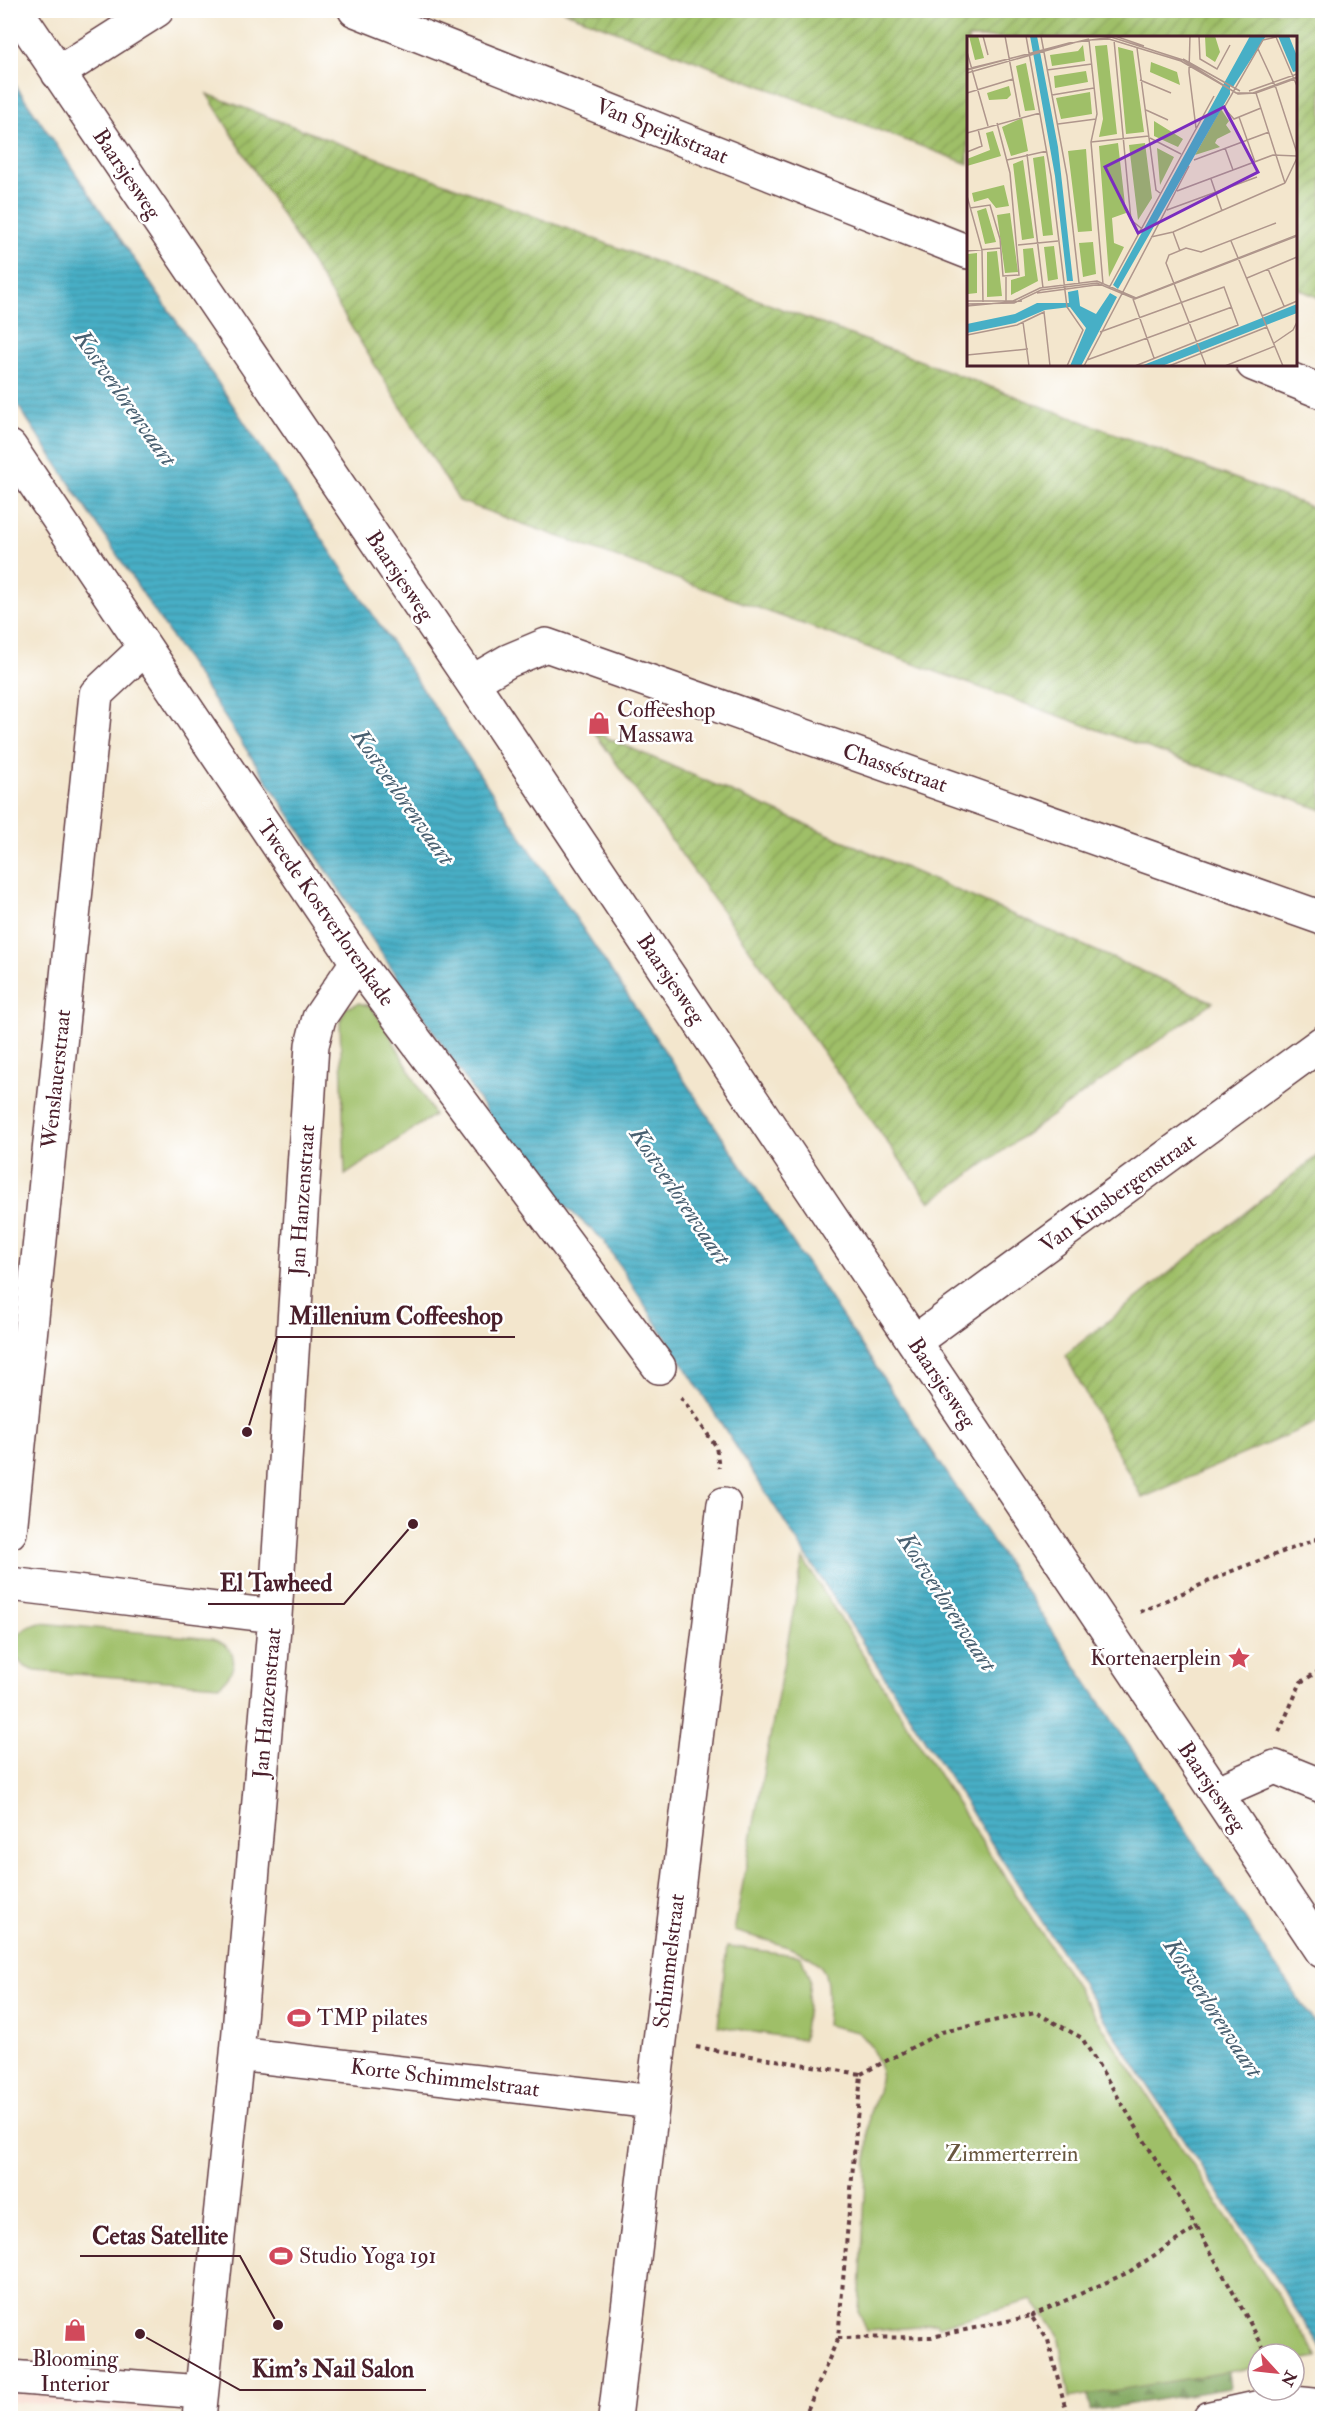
<svg xmlns="http://www.w3.org/2000/svg" width="1333" height="2429" viewBox="0 0 1333 2429" font-family="'IM FELL Double Pica',serif">
	<style>
		.built { fill: #f6d2c3 }
		.forest { fill: url(#forest-firs); stroke: #646244; stroke-width: 1.5 }
		.park { fill: #9fbf68; stroke: #746f4a; stroke-width: 1.5 }
		.garden { fill: url(#garden-furrows); stroke: #746f4a; stroke-width: 1.5 }
		.water { fill: url(#water-rules); stroke: #486778; stroke-width: 1.5 }
		.lines { fill: none; stroke-linecap: round; stroke-linejoin: round }
		.street-casing { stroke: #633d43; stroke-width: 36 }
		.path { stroke: #633d43; stroke-width: 4; stroke-dasharray: 4.5 4.5; stroke-linecap: butt }
		.street { stroke: #fff; stroke-width: 33 }
		.labels { text-anchor: middle; dominant-baseline: central; stroke-width: 5; stroke-linejoin: round; paint-order: stroke }
		.street-label { font-size: 22px; fill: #4a1f2b; stroke: #fff }
		.poi-label { font-size: 22px; fill: #4a1f2b; stroke: #fff; text-anchor: start }
		.park-label { font-size: 22px; fill: #685740; stroke: #fff }
		.water-label { font-size: 24px; font-style: italic; fill: #496071; stroke: #fff }
		.inset-road { fill: none; stroke: #af968c; stroke-width: 1.5 }
		.view { fill: #7b2cbf; fill-opacity: 0.15; stroke: #7b2cbf; stroke-width: 3 }
		.inset-edge { fill: none; stroke: #4a1f2b; stroke-width: 3 }
		.leader { fill: none; stroke: #4a1f2b; stroke-width: 2 }
		.callout-dot { fill: #4a1f2b; stroke: #fff; stroke-width: 2 }
		.callout-label { font-size: 24px; text-anchor: middle; font-weight: bold; fill: #4a1f2b; stroke: #fff; stroke-width: 5; stroke-linejoin: round; paint-order: stroke }
	</style>
	<defs>
		<pattern id="forest-firs" width="22" height="20" patternUnits="userSpaceOnUse" patternTransform="scale(1.5)"><rect width="22" height="20" fill="#7fa65c"/><path d="M5 1l3.5 6h-7zM16 11l3.5 6h-7z" fill="#6a874c"/></pattern>
		<pattern id="garden-furrows" width="10" height="10" patternUnits="userSpaceOnUse" patternTransform="scale(1.5)"><rect width="10" height="10" fill="#9fbf68"/><path d="M-1 1l2-2M0 10L10 0M9 11l2-2" fill="none" stroke="#849b56"/></pattern>
		<pattern id="water-rules" width="6" height="5" patternUnits="userSpaceOnUse" patternTransform="scale(1.5)"><rect width="6" height="5" fill="#47afc6"/><path d="M0 2.5h6" fill="none" stroke="#3d8ea1"/></pattern>
	</defs>
	<rect width="100%" height="100%" fill="#fff"/>
	<filter id="ink" filterUnits="userSpaceOnUse"><feTurbulence type="fractalNoise" baseFrequency=".0167" numOctaves="2"/><feDisplacementMap in="SourceGraphic" scale="12" xChannelSelector="R" yChannelSelector="G"/><feConvolveMatrix kernelMatrix="1 2 1 2 8 2 1 2 1" color-interpolation-filters="sRGB"/></filter>
	<filter id="wash" filterUnits="userSpaceOnUse"><feTurbulence type="fractalNoise" baseFrequency=".008" numOctaves="4" result="noise"/><feDisplacementMap in="SourceGraphic" scale="24" xChannelSelector="R" yChannelSelector="G"/><feGaussianBlur stdDeviation="1.35" result="paint"/><feColorMatrix in="noise" values="0 0 0 0 0 0 0 0 0 0 0 0 0 0 0 0 0 1.4 0 .05"/><feComposite in="paint" operator="in"/></filter>
	<g filter="url(#wash)">
		<rect width="100%" height="100%" fill="#f3e6cd"/>
		<path class="built" d="M10 2361 156 2372 153 2413 11 2402Z"/>
		<path class="forest" d="M1226 2361 1230 2388 1090 2411 1088 2383Z"/>
		<path class="park" d="M359 1003 371 1007 386 1028 434 1115 345 1175 340 1022 346 1008Z
			M803 1559 954 1799 1318 2357 1294 2361V2354H1258V2367L1069 2398 1058 2334 1032 2300 938 2326 936 2323 918 2327 867 2331 859 2313 869 2115 878 2092 881 2072 872 2048 858 2032 826 2025C827 2011 830 1982 823 1970 812 1949 756 1938 734 1931Z
			M41 1623 212 1639C238 1647 240 1668 220 1685L36 1671C4 1663 9 1628 41 1623Z
			M727 1946 801 1956 810 1980 803 2040 718 2026Z"/>
		<path class="garden" d="M563 11H1322V299L1296 288V38H968V164Z
			M207 94 1322 511V810L459 501Z
			M594 732 1213 1002 930 1202Z
			M1322 1152V1420L1142 1498 1065 1355Z"/>
		<path class="water" d="M10 77 192 344 1322 2034V2349L1139 2072 603 1240 526 1171 11 395Z"/>
	</g>
	<g filter="url(#ink)">
		<g class="lines">
			<g class="street-casing">
				<path id="street" d="M16 10 472 682 1322 1951
					M355 10 968 252
					M58 73 157 10
					M1253 364 1322 392
					M10 447 357 962 659 1367
					M472 682 508 661 546 645 1322 918
					M914 1342 1322 1043
					M10 1532 96 694 145 648
					M10 1584 275 1616
					M1216 1793 1275 1767 1322 1786
					M237 2054 653 2102
					M10 2377 201 2392
					M199 2418 237 2054 275 1616 312 1045 319 1018 357 962
					M615 2418 724 1504
					M1210 2418 1283 2402 1313 2405 1322 2418"/>
			</g>
			<path class="path" d="M681 1397 716 1446 719 1468
				M1140 1612 1232 1571 1322 1537
				M1279 1732 1301 1682 1322 1669
				M696 2047 861 2074 838 2338 932 2337 1031 2316 1048 2340 1068 2418
				M861 2074 942 2032 1035 2012 1082 2038 1197 2227
				M1031 2316 1129 2272 1197 2227 1267 2354
				M804 2418 838 2338"/>
			<use href="#street" class="street"/>
		</g>
	</g>
	<defs>
		<g id="shop-bare" transform="scale(1.8)"><path d="M-5-2.5h2.3a2.7 3.5 0 0 1 5.4 0H5L5.5 6h-11ZM-1.5-2.5h3a1.5 2.3 0 0 0-3 0Z" fill="#d1495b" stroke="#fff" stroke-width="2.5" paint-order="stroke"/></g>
		<g id="sight-bare" transform="scale(1.8)"><path d="M0-6L1.8-2.2L6-1.7L2.9 1.2L3.7 5.4L0 3.3L-3.7 5.4L-2.9 1.2L-6-1.7L-1.8-2.2Z" fill="#d1495b" stroke="#fff" stroke-width="2.5" paint-order="stroke"/></g>
		<g id="stadium-bare" transform="scale(1.8)"><path d="M0-5a6.5 5 0 1 0 0 10a6.5 5 0 1 0 0-10ZM-3.5-1.8h7v3.6h-7Z" fill="#d1495b" stroke="#fff" stroke-width="2.5" paint-order="stroke"/></g>
	</defs>
	<g fill-rule="evenodd">
		<use href="#shop-bare" x="599" y="723"/>
		<use href="#sight-bare" x="1239" y="1658"/>
		<use href="#stadium-bare" x="299" y="2018"/>
		<use href="#stadium-bare" x="281" y="2256"/>
		<use href="#shop-bare" x="75" y="2330"/>
	</g>
	<g class="labels">
		<g class="street-label">
			<text transform="translate(662 131) rotate(22)">Van Speijkstraat</text>
			<text transform="translate(127 174) rotate(56)">Baarsjesweg</text>
			<text transform="translate(400 576) rotate(56)">Baarsjesweg</text>
			<text transform="translate(895 768) rotate(19)">Chasséstraat</text>
			<text transform="translate(326 913) rotate(55)">Tweede Kostverlorenkade</text>
			<text transform="translate(671 979) rotate(56)">Baarsjesweg</text>
			<text transform="translate(56 1079) rotate(-84)">Wenslauerstraat</text>
			<text transform="translate(1118 1193) rotate(-36)">Van Kinsbergenstraat</text>
			<text transform="translate(302 1200) rotate(-86)">Jan Hanzenstraat</text>
			<text transform="translate(942 1383) rotate(56)">Baarsjesweg</text>
			<text transform="translate(267 1703) rotate(-85)">Jan Hanzenstraat</text>
			<text transform="translate(1212 1787) rotate(56)">Baarsjesweg</text>
			<text transform="translate(669 1961) rotate(-83)">Schimmelstraat</text>
			<text transform="translate(445 2078) rotate(7)">Korte Schimmelstraat</text>
		</g>
		<g class="poi-label">
			<text x="617" y="710">Coffeeshop<tspan x="617" dy="25">Massawa</tspan></text>
			<text x="1221" y="1658" text-anchor="end">Kortenaerplein</text>
			<text x="317" y="2018">TMP pilates</text>
			<text x="299" y="2256">Studio Yoga 191</text>
			<text x="75" y="2359" text-anchor="middle">Blooming<tspan x="75" dy="25">Interior</tspan></text>
		</g>
		<g class="park-label">
			<text x="1012" y="2154">Zimmerterrein</text>
		</g>
		<g class="water-label">
			<text transform="translate(125 398) rotate(55)">Kostverlorenvaart</text>
			<text transform="translate(403 797) rotate(55)">Kostverlorenvaart</text>
			<text transform="translate(680 1196) rotate(56)">Kostverlorenvaart</text>
			<text transform="translate(947 1602) rotate(57)">Kostverlorenvaart</text>
			<text transform="translate(1213 2008) rotate(57)">Kostverlorenvaart</text>
		</g>
	</g>
	<g transform="translate(967 36)">
		<rect width="330" height="330" fill="#f3e6cd"/>
		<path d="M254 73 262 85 259 89 264 96 250 103 248 107 253 111 228 119ZM55 82 61 115 44 120 35 91ZM43 177 51 236 38 237 30 179Z" fill="#9fbf68"/>
		<path d="M2 0H11L17 22 8 24ZM238 0H248L253 16 248 26 239 20ZM116 9 118 25 85 30 83 19 111 15ZM140 9 150 98 132 101 136 83 128 10ZM151 11 166 15 177 96 159 98ZM184 26 210 36 213 49 183 36ZM59 27 68 74 58 75 49 30ZM119 35 121 46 88 52 87 40ZM42 50 44 59 40 63 22 64 20 57ZM123 56 125 78 94 83 89 62ZM187 85 216 103 211 111 187 100ZM26 95 34 120 0 130V123L23 114 19 97ZM151 107 159 177 145 182 147 207 157 211 142 241 132 110ZM178 107 185 162 171 184 162 109ZM190 112 207 121 193 149ZM119 113 125 195 111 196 101 115ZM77 120 86 199 76 200 66 122ZM56 124 67 202 55 204 46 128ZM37 149 42 170 29 172 21 162 7 166 5 157ZM19 172 29 206 18 208 10 175ZM126 206 129 238 116 241 112 207ZM87 210 91 243 81 245 77 211ZM66 212 71 245 44 259V244L58 240 56 213ZM30 215 35 260 20 261V216ZM10 217V257L1 258V218Z" fill="#9fbf68"/>
		<path d="M63 0H70L91 111 106 245H100L88 140ZM283 0H299L266 51 263 50V58L151 253 146 249ZM311 0H322L330 20V35L326 36ZM111 254 113 270 129 278 143 257 150 261 114 330H103L119 292 103 271 78 274 48 287 0 297V288L48 278 70 267H102L101 256ZM330 268V277L195 330H174Z" fill="#47afc6"/>
		<path class="inset-road" d="M16 0 21 19M38 0 53 81M59 0 84 140 100 271 116 294 100 330M74 0 100 140 112 247M141 0 216 24 269 57H286L330 41M148 0 177 10M223 0 222 36 229 92M232 0 233 23 250 33 263 9M122 4 130 78 124 106 136 248M122 4 142 3 214 25 271 58 289 57 330 42M147 4 164 184 174 192M170 12 189 154 193 157M291 13 309 52 330 117M0 16 21 90M216 23 273 55M0 33 122 3M0 34 102 7 146 1M80 34 125 28M0 37 106 7M173 44 204 57M282 55 330 38M0 57 46 43M289 57 318 147M85 59 127 52M294 72 267 83 257 72 296 4 309 1 330 50M179 74 201 84M272 81 288 126M91 88 129 83M0 97 73 77M183 102 214 118M124 106 182 100M258 112 266 134M0 116 15 110 11 93M60 118 76 252M40 124 80 115M227 124 302 96M244 143 255 175M318 147 330 122M210 155 306 119 330 120M0 160 15 214 16 266M3 172 23 169 33 203 36 240 52 239 43 137 30 87M200 174 290 141M206 196 213 215M184 201 206 196 318 147M264 205 316 330M51 209 91 205M0 215 34 212M301 233 317 270M39 241V266M280 242 330 221M142 252 247 60M70 257 136 248M166 263 187 322M0 265H46L73 252 130 245 169 262 330 199M0 268 47 267 74 254 130 247 168 263 330 200M0 270 55 265M295 280 330 265M56 286 62 330M133 296 257 251 271 289 168 330M0 299 50 289 77 276 83 330M307 307 326 294 330 286M0 319 61 313M120 324 265 271M117 330 222 130M202 330 300 291M239 330 199 227 202 219 219 212 234 216 309 187M258 330 308 310"/>
		<path class="view" d="M257 71 291 136 171 197 138 131Z"/>
		<rect width="330" height="330" class="inset-edge"/>
	</g>
	<path class="leader" d="M247 1432L277 1337H515M413 1524L344 1604H208M278 2325L240 2256H80M140 2334L240 2390H426"/>
	<g class="callout-dot">
		<circle cx="247" cy="1432" r="6"/>
		<circle cx="413" cy="1524" r="6"/>
		<circle cx="278" cy="2325" r="6"/>
		<circle cx="140" cy="2334" r="6"/>
	</g>
	<g class="callout-label">
		<text x="396" y="1324">Millenium Coffeeshop</text>
		<text x="276" y="1591">El Tawheed</text>
		<text x="160" y="2244">Cetas Satellite</text>
		<text x="333" y="2377">Kim's Nail Salon</text>
	</g>
	<rect width="1333" height="2429" fill="none" stroke="#fff" stroke-width="36"/>
	<g transform="translate(1276 2372) rotate(117)"><circle r="28" fill="#ffffff" stroke="#b7a5aa" stroke-width="1.5"/>
	<path d="M0-4.5L10 22L0 15L-10 22Z" fill="#d1495b"/>
	<text y="-9" font-size="16" font-weight="bold" text-anchor="middle" fill="#4a1f2b">N</text>
	</g>
</svg>
